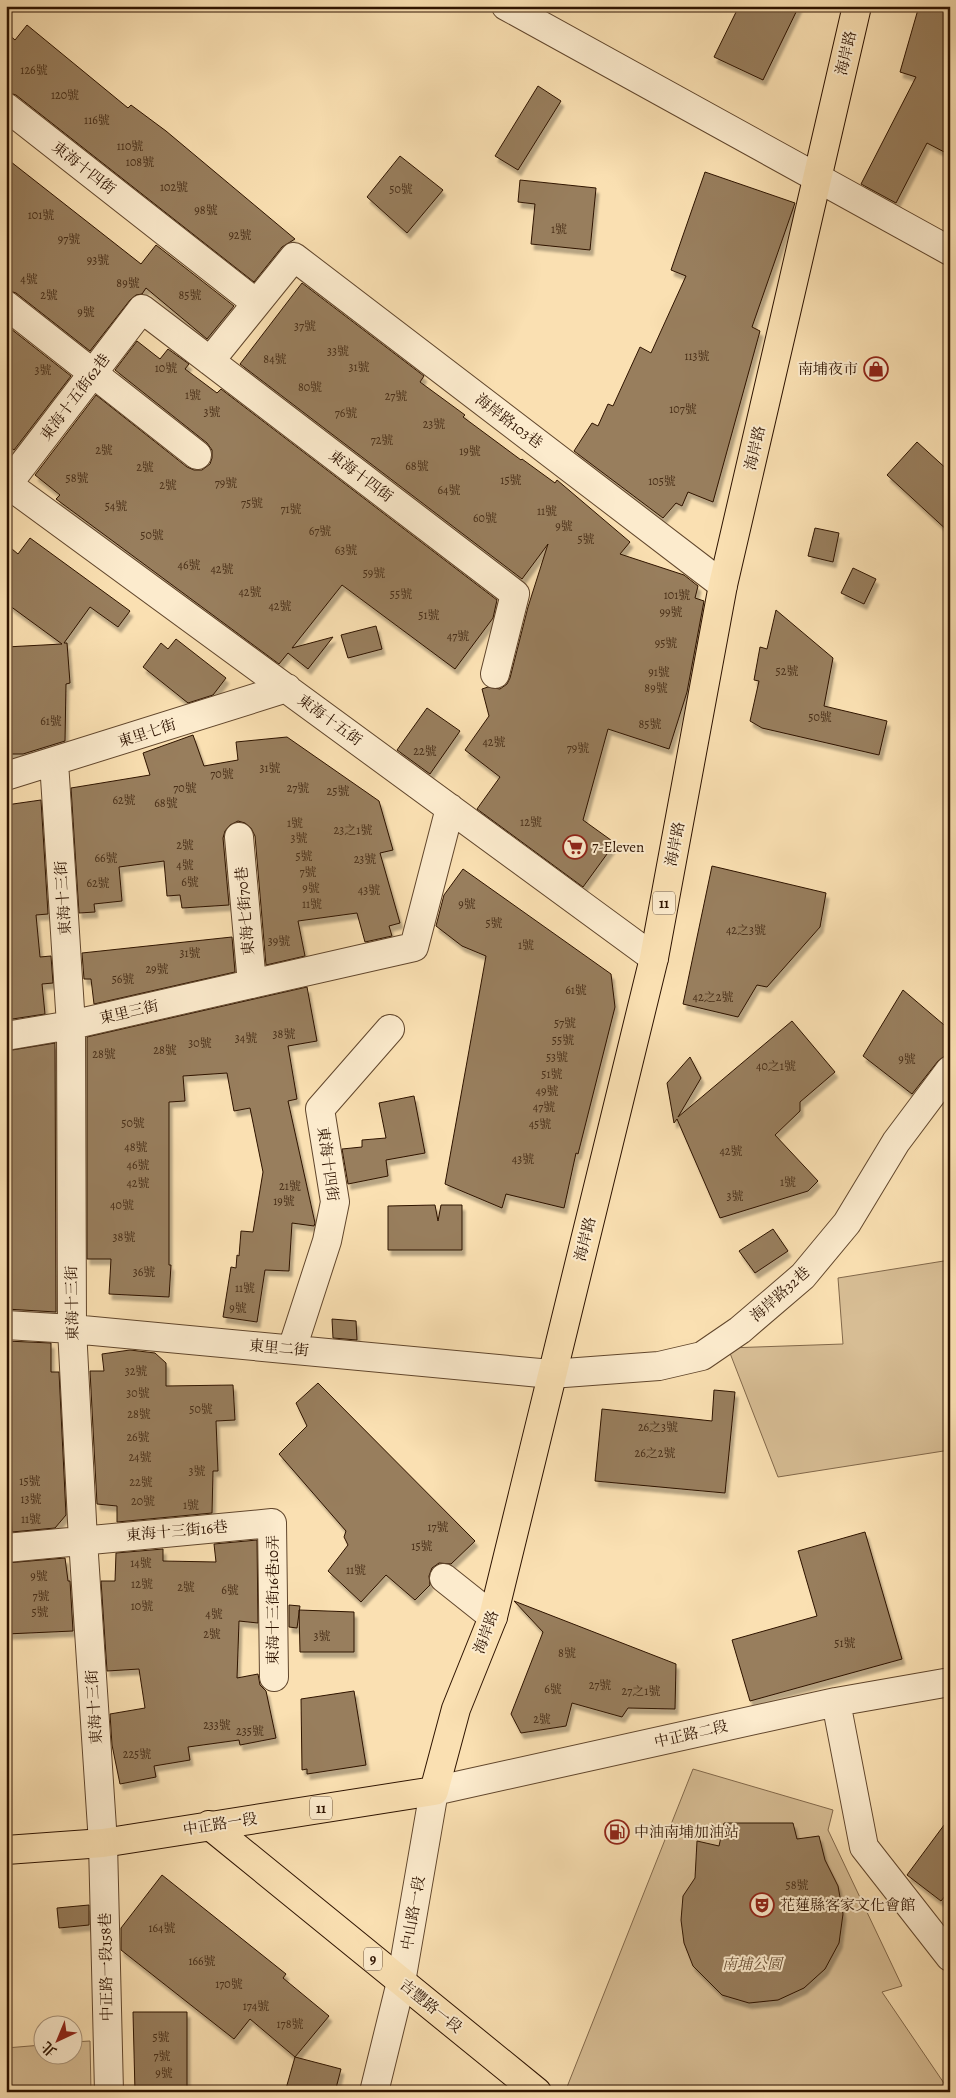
<svg xmlns="http://www.w3.org/2000/svg" width="956" height="2098" viewBox="0 0 956 2098" font-family="Alegreya,'Noto Serif TC',serif">
	<style>
		.green { fill: #d7bd94; stroke: #82684a }
		.building { fill: #987e5d; stroke: #2e1300; filter: url(#shadow) }
		.lines { fill: none; stroke-linecap: round; stroke-linejoin: round }
		.minor-casing { stroke: #61462c; stroke-width: 30 }
		.major-casing { stroke: #2e1300; stroke-width: 30 }
		.minor { stroke: #fcebcd; stroke-width: 28 }
		.major { stroke: #fae0b2; stroke-width: 28 }
		.labels { text-anchor: middle; dominant-baseline: central; stroke-width: 4; stroke-linejoin: round; paint-order: stroke }
		.number-label { font-size: 12px; fill: #482e17 }
		.shield { fill: #fcebcd; stroke: #6c543e; stroke-width: 1 }
		.shield-label { font-size: 14px; font-weight: bold; fill: #2e1300 }
		.street-label { font-size: 15px; fill: #2e1300; stroke: #fcebcd }
		.poi-label { font-size: 15px; fill: #2e1300; stroke: #fcebcd; text-anchor: start }
		.park-label { font-size: 15px; font-style: italic; fill: #694e34; stroke: #fcebcd }
	</style>
	<defs>
		<filter id="shadow"><feDropShadow dx="3" dy="5.5" stdDeviation="1" flood-color="#0004"/></filter>
	</defs>
	<rect width="100%" height="100%" fill="#fae0b2"/>
	<filter id="stains"><feTurbulence type="fractalNoise" baseFrequency=".004" numOctaves="4"/><feColorMatrix values="0 0 0 0 .2 0 0 0 0 .09 0 0 0 0 .02 0 0 0 .5 -.17"/></filter>
	<radialGradient id="worn" r=".72"><stop offset=".6" stop-color="#630" stop-opacity="0"/><stop offset="1" stop-color="#630" stop-opacity=".3"/></radialGradient>
	<path class="green" d="M950 1260V1450L778 1477 728 1348 843 1344 838 1278Z
		M693 1769 833 1810 828 1830 902 1986 882 1992 950 2092H565Z
		M90 2041 91 2092H6V2048L42 2045V2056H72L73 2042Z"/>
	<path class="building" d="M739 6H799L763 80 714 57Z
		M919 6H950V155L927 143 896 203 861 184 916 77 900 72Z
		M27 25 128 108 131 105 166 131 295 239 282 247 254 282 16 95 6 92V32L15 40Z
		M538 86 561 101 518 170 495 156Z
		M400 156 443 190 407 233 367 197Z
		M6 158 141 264 156 245 234 306 207 339 146 288 142 294 136 295 130 300 90 351 16 293 6 290Z
		M705 172 795 203 752 327 760 331 713 502 688 492 682 506 676 503 663 518 574 451 592 423 598 426 608 404 613 406 640 347 651 353 686 276 671 270Z
		M520 180 596 188 590 250 531 244 535 204 518 202Z
		M302 283 424 376 420 382 465 415 463 417 521 460 522 459 555 483 557 480 630 542 620 554 684 575 698 586 695 598 704 601 687 692 669 749 608 729 583 820 615 843 583 887 477 809 500 777 465 750 489 716 482 689 488 687 500 689 507 684 510 678 528 607 548 544 522 579 240 364Z
		M6 325 71 376 14 450 6 444Z
		M137 341 160 359 168 349 189 364 185 369 217 393 221 389 497 600 493 618 455 669 342 585 292 648 333 637 308 669 288 653 279 664 56 499 60 495 35 475 96 395 187 467 194 470H202L210 464 212 458V450L207 443 115 370Z
		M917 442 950 472V533L887 475Z
		M815 528 839 533 833 562 808 556Z
		M30 538 130 611 118 627 90 607 64 643H67L70 683 66 684 65 741 23 754H6V647L62 644 6 603V544L18 554Z
		M853 568 876 579 864 604 841 593Z
		M776 610 833 658 824 706 887 721 879 755 762 728 750 721 759 681 754 680 760 647 767 649Z
		M376 626 382 649 348 658 341 635Z
		M176 639 226 678 213 695 188 703 143 667 161 643 168 649Z
		M427 708 460 731 430 774 397 750Z
		M193 735 204 766 238 760 236 742 287 737 379 801 393 850 380 853 400 923 389 926 392 936 365 942 357 913 298 921 305 956 266 965 255 836 251 828 245 823 238 821 230 825 225 831 223 838 229 905 182 908 180 895 167 896 164 861 119 867 122 901 94 904 95 912 79 913 71 788 150 775 143 753Z
		M41 800 48 914 36 915 40 957 51 956 53 983 42 984 45 1014 6 1020V805Z
		M712 866 826 893 820 927 767 987 757 985 738 1017 683 1004Z
		M463 869 611 974 615 1007 578 1154 576 1153 564 1208 506 1194 502 1208 445 1184 486 956 462 946 436 926 444 895Z
		M232 937 235 972 94 1004 91 979H84L82 953Z
		M307 987 317 1041 288 1046 297 1099 288 1101 315 1223 314 1226 292 1223 289 1271 265 1270 257 1322 223 1317 231 1267 236 1268 237 1255 239 1256 241 1231 253 1232 263 1172 250 1108 234 1111 227 1073 183 1076 185 1101 169 1102V1265H171L169 1297 109 1294 111 1259H87V1037Z
		M903 990 950 1030V1049L946 1055 938 1061 912 1094 863 1056Z
		M792 1021 835 1072 800 1102V1111L775 1135 818 1181 808 1191 720 1218 677 1119 674 1123 667 1083 690 1057 701 1078 678 1117Z
		M55 1043 56 1312 6 1309V1287H9L6 1219V1124H8L6 1051Z
		M414 1096 425 1153 386 1160 388 1176 348 1184 342 1149 362 1147V1140L386 1138 379 1103Z
		M435 1205 438 1221 441 1205H462V1250H388V1206Z
		M773 1229 788 1251 755 1273 739 1251Z
		M332 1319 356 1321 357 1340 333 1338Z
		M6 1341 51 1343V1372H59L66 1515 55 1528 12 1532 10 1476H6V1390H10L6 1364Z
		M130 1350 155 1353 166 1363V1386L233 1385 235 1420 216 1421 218 1471H213L212 1513 117 1522V1506L97 1504 90 1371H104L102 1354Z
		M318 1383 475 1541 451 1564 439 1563 432 1568 429 1576 430 1585 415 1600 386 1575 361 1602 328 1571 348 1545 344 1537 346 1531 279 1454 307 1426 296 1403Z
		M714 1390 735 1392 725 1493 595 1481 602 1409 712 1421Z
		M865 1532 902 1659 750 1701 732 1640 817 1616 798 1551Z
		M257 1540 258 1623 239 1621 237 1678 258 1674 260 1685 266 1691 276 1738 240 1745 239 1740 188 1747 190 1760 154 1766 156 1777 120 1784 112 1745 110 1714 145 1708 139 1669 107 1671 101 1581H115L116 1553 163 1549V1561L216 1562 214 1544Z
		M65 1558 68 1581H70L73 1631 6 1634V1563Z
		M514 1601 676 1664 675 1709 628 1708 622 1717 572 1703 566 1726 521 1733 511 1714 543 1632Z
		M289 1605 300 1606 297 1628 289 1627Z
		M299 1610 354 1612V1652H300Z
		M354 1691 366 1765 307 1774V1769L302 1770 301 1699Z
		M950 1817V1890L941 1901 907 1875Z
		M724 1823H793L797 1839 819 1836 825 1860 838 1886 843 1914 839 1943 825 1969 804 1988 778 2000 749 2003 722 1995 693 1966 684 1943 681 1920 683 1896 695 1878 697 1841 719 1846Z
		M162 1875 286 1974 283 1978 329 2016 295 2057 250 2019 234 2039 121 1950V1928Z
		M89 1905V1925L59 1928 57 1908Z
		M133 2012H187V2092H135Z
		M295 2057 341 2069 335 2092H285Z"/>
	<g class="lines">
		<g class="minor-casing">
			<path id="minor" d="M506 6 950 251
				M6 107 256 303
				M6 305 197 455
				M210 361 294 257 723 585
				M6 483 654 958
				M8 484 142 309 515 594 495 674
				M54 762 71 1025 72 1329 83 1540 103 1843 109 2092
				M6 776 287 688
				M239 837 252 984
				M6 1036 71 1025 414 947 450 808
				M6 1325 72 1329 551 1374 659 1366 702 1356 740 1330 803 1276 847 1223 896 1142 950 1070
				M292 1349 327 1241 335 1202 320 1109 390 1029
				M6 1548 272 1523 274 1677
				M444 1578 493 1617
				M836 1702 864 1847 950 1957
				M374 2092 401 1982 434 1791 836 1702 950 1682"/>
		</g>
		<g class="major-casing">
			<path id="major" d="M209 1825 537 2092
				M6 1850 103 1843 434 1791 456 1709 493 1617 654 958 723 585 857 6"/>
		</g>
		<use href="#minor" class="minor"/>
		<use href="#major" class="major"/>
	</g>
	<defs>
		<g id="shop-ring" transform="scale(1.25)"><circle r="9.5" fill="#fcebcd" stroke="#8f2418" stroke-width="1.5"/><path d="M-5-2.5h2.3a2.7 3.5 0 0 1 5.4 0H5L5.5 6h-11ZM-1.5-2.5h3a1.5 2.3 0 0 0-3 0Z" fill="#8f2418"/></g>
		<g id="supermarket-ring" transform="scale(1.25)"><circle r="9.5" fill="#fcebcd" stroke="#8f2418" stroke-width="1.5"/><path d="M-6-5.5h2.5l.6 2H6L4.5 2H-2.5L-4.4-4H-6ZM-1.5 3.2a1.3 1.3 0 1 0 .1 0ZM3 3.2a1.3 1.3 0 1 0 .1 0Z" fill="#8f2418"/></g>
		<g id="fuel-ring" transform="scale(1.25)"><circle r="9.5" fill="#fcebcd" stroke="#8f2418" stroke-width="1.5"/><path d="M-5.5-6h7V0h2V4h1.3V-2.5L3-4.5l.8-.8L6-3V5H2.5V1h-1V6h-7ZM-4.2-4.7v3.2H.2V-4.7Z" fill="#8f2418"/></g>
		<g id="theatre-ring" transform="scale(1.25)"><circle r="9.5" fill="#fcebcd" stroke="#8f2418" stroke-width="1.5"/><path d="M-5-5.5Q0-4 5-5.5V0Q5 5 0 6Q-5 5-5 0ZM-3.3-2.5H-1v1.5H-3.3ZM1-2.5H3.3v1.5H1ZM-2.8 1Q0 5.5 2.8 1Z" fill="#8f2418"/></g>
	</defs>
	<g fill-rule="evenodd">
		<use href="#shop-ring" x="876" y="369"/>
		<use href="#supermarket-ring" x="575" y="847"/>
		<use href="#fuel-ring" x="617" y="1832"/>
		<use href="#theatre-ring" x="762" y="1905"/>
	</g>
	<g class="labels">
		<g class="number-label">
			<text x="34" y="70">126號</text>
			<text x="65" y="95">120號</text>
			<text x="97" y="120">116號</text>
			<text x="130" y="146">110號</text>
			<text x="140" y="162">108號</text>
			<text x="174" y="187">102號</text>
			<text x="401" y="189">50號</text>
			<text x="206" y="210">98號</text>
			<text x="41" y="215">101號</text>
			<text x="559" y="229">1號</text>
			<text x="240" y="235">92號</text>
			<text x="69" y="239">97號</text>
			<text x="98" y="260">93號</text>
			<text x="29" y="279">4號</text>
			<text x="128" y="283">89號</text>
			<text x="49" y="295">2號</text>
			<text x="190" y="295">85號</text>
			<text x="86" y="312">9號</text>
			<text x="305" y="326">37號</text>
			<text x="338" y="351">33號</text>
			<text x="697" y="356">113號</text>
			<text x="275" y="359">84號</text>
			<text x="359" y="367">31號</text>
			<text x="166" y="368">10號</text>
			<text x="43" y="370">3號</text>
			<text x="310" y="387">80號</text>
			<text x="193" y="395">1號</text>
			<text x="396" y="396">27號</text>
			<text x="683" y="409">107號</text>
			<text x="212" y="412">3號</text>
			<text x="346" y="413">76號</text>
			<text x="434" y="424">23號</text>
			<text x="382" y="440">72號</text>
			<text x="104" y="450">2號</text>
			<text x="470" y="451">19號</text>
			<text x="417" y="466">68號</text>
			<text x="145" y="467">2號</text>
			<text x="77" y="478">58號</text>
			<text x="511" y="480">15號</text>
			<text x="662" y="481">105號</text>
			<text x="226" y="483">79號</text>
			<text x="168" y="485">2號</text>
			<text x="449" y="490">64號</text>
			<text x="252" y="503">75號</text>
			<text x="116" y="506">54號</text>
			<text x="291" y="509">71號</text>
			<text x="547" y="511">11號</text>
			<text x="485" y="518">60號</text>
			<text x="564" y="526">9號</text>
			<text x="320" y="531">67號</text>
			<text x="152" y="535">50號</text>
			<text x="586" y="539">5號</text>
			<text x="346" y="550">63號</text>
			<text x="189" y="565">46號</text>
			<text x="222" y="569">42號</text>
			<text x="374" y="573">59號</text>
			<text x="250" y="592">42號</text>
			<text x="401" y="594">55號</text>
			<text x="677" y="595">101號</text>
			<text x="280" y="606">42號</text>
			<text x="671" y="612">99號</text>
			<text x="429" y="615">51號</text>
			<text x="458" y="636">47號</text>
			<text x="666" y="643">95號</text>
			<text x="787" y="671">52號</text>
			<text x="659" y="672">91號</text>
			<text x="656" y="688">89號</text>
			<text x="820" y="717">50號</text>
			<text x="51" y="721">61號</text>
			<text x="650" y="724">85號</text>
			<text x="494" y="742">42號</text>
			<text x="578" y="748">79號</text>
			<text x="425" y="751">22號</text>
			<text x="270" y="768">31號</text>
			<text x="222" y="774">70號</text>
			<text x="185" y="788">70號</text>
			<text x="298" y="788">27號</text>
			<text x="338" y="791">25號</text>
			<text x="124" y="800">62號</text>
			<text x="166" y="803">68號</text>
			<text x="531" y="822">12號</text>
			<text x="295" y="823">1號</text>
			<text x="353" y="830">23之1號</text>
			<text x="299" y="838">3號</text>
			<text x="185" y="845">2號</text>
			<text x="304" y="856">5號</text>
			<text x="106" y="858">66號</text>
			<text x="365" y="859">23號</text>
			<text x="185" y="865">4號</text>
			<text x="308" y="872">7號</text>
			<text x="190" y="882">6號</text>
			<text x="98" y="883">62號</text>
			<text x="311" y="888">9號</text>
			<text x="369" y="890">43號</text>
			<text x="312" y="904">11號</text>
			<text x="467" y="904">9號</text>
			<text x="494" y="923">5號</text>
			<text x="746" y="930">42之3號</text>
			<text x="279" y="941">39號</text>
			<text x="526" y="945">1號</text>
			<text x="190" y="953">31號</text>
			<text x="157" y="969">29號</text>
			<text x="123" y="979">56號</text>
			<text x="576" y="990">61號</text>
			<text x="713" y="997">42之2號</text>
			<text x="565" y="1023">57號</text>
			<text x="284" y="1034">38號</text>
			<text x="246" y="1038">34號</text>
			<text x="563" y="1040">55號</text>
			<text x="200" y="1043">30號</text>
			<text x="165" y="1050">28號</text>
			<text x="104" y="1054">28號</text>
			<text x="557" y="1057">53號</text>
			<text x="907" y="1059">9號</text>
			<text x="776" y="1066">40之1號</text>
			<text x="552" y="1074">51號</text>
			<text x="547" y="1091">49號</text>
			<text x="544" y="1107">47號</text>
			<text x="133" y="1123">50號</text>
			<text x="540" y="1124">45號</text>
			<text x="136" y="1147">48號</text>
			<text x="731" y="1151">42號</text>
			<text x="523" y="1159">43號</text>
			<text x="138" y="1165">46號</text>
			<text x="788" y="1182">1號</text>
			<text x="138" y="1183">42號</text>
			<text x="290" y="1186">21號</text>
			<text x="735" y="1196">3號</text>
			<text x="284" y="1201">19號</text>
			<text x="122" y="1205">40號</text>
			<text x="124" y="1237">38號</text>
			<text x="144" y="1272">36號</text>
			<text x="245" y="1288">11號</text>
			<text x="238" y="1308">9號</text>
			<text x="136" y="1371">32號</text>
			<text x="138" y="1393">30號</text>
			<text x="201" y="1409">50號</text>
			<text x="139" y="1414">28號</text>
			<text x="658" y="1427">26之3號</text>
			<text x="138" y="1437">26號</text>
			<text x="655" y="1453">26之2號</text>
			<text x="140" y="1457">24號</text>
			<text x="197" y="1471">3號</text>
			<text x="30" y="1481">15號</text>
			<text x="141" y="1482">22號</text>
			<text x="31" y="1499">13號</text>
			<text x="143" y="1501">20號</text>
			<text x="191" y="1505">1號</text>
			<text x="31" y="1519">11號</text>
			<text x="438" y="1527">17號</text>
			<text x="422" y="1546">15號</text>
			<text x="141" y="1563">14號</text>
			<text x="356" y="1570">11號</text>
			<text x="39" y="1576">9號</text>
			<text x="142" y="1584">12號</text>
			<text x="186" y="1587">2號</text>
			<text x="230" y="1590">6號</text>
			<text x="41" y="1596">7號</text>
			<text x="142" y="1606">10號</text>
			<text x="40" y="1612">5號</text>
			<text x="214" y="1614">4號</text>
			<text x="212" y="1634">2號</text>
			<text x="322" y="1636">3號</text>
			<text x="845" y="1643">51號</text>
			<text x="567" y="1653">8號</text>
			<text x="600" y="1685">27號</text>
			<text x="553" y="1689">6號</text>
			<text x="641" y="1691">27之1號</text>
			<text x="542" y="1719">2號</text>
			<text x="217" y="1725">233號</text>
			<text x="250" y="1731">235號</text>
			<text x="137" y="1754">225號</text>
			<text x="797" y="1885">58號</text>
			<text x="162" y="1928">164號</text>
			<text x="202" y="1961">166號</text>
			<text x="229" y="1984">170號</text>
			<text x="256" y="2006">174號</text>
			<text x="290" y="2024">178號</text>
			<text x="161" y="2037">5號</text>
			<text x="162" y="2056">7號</text>
			<text x="164" y="2073">9號</text>
		</g>
		<g class="shield">
			<rect x="653" y="891.5" width="22" height="23" rx="4"/>
			<rect x="310" y="1796.5" width="22" height="23" rx="4"/>
			<rect x="364" y="1947.5" width="18" height="23" rx="4"/>
		</g>
		<g class="shield-label">
			<text x="664" y="903">11</text>
			<text x="321" y="1808">11</text>
			<text x="373" y="1959">9</text>
		</g>
		<g class="street-label">
			<text transform="translate(846 53) rotate(-77)">海岸路</text>
			<text transform="translate(84 168) rotate(38)">東海十四街</text>
			<text transform="translate(75 397) rotate(-53)">東海十五街62巷</text>
			<text transform="translate(509 421) rotate(37)">海岸路103巷</text>
			<text transform="translate(755 448) rotate(-77)">海岸路</text>
			<text transform="translate(361 476) rotate(37)">東海十四街</text>
			<text transform="translate(330 720) rotate(36)">東海十五街</text>
			<text transform="translate(147 733) rotate(-18)">東里七街</text>
			<text transform="translate(675 844) rotate(-79)">海岸路</text>
			<text transform="translate(63 898) rotate(-94)">東海十三街</text>
			<text transform="translate(245 911) rotate(-95)">東海七街70巷</text>
			<text transform="translate(129 1012) rotate(-13)">東里三街</text>
			<text transform="translate(328 1164) rotate(82)">東海十四街</text>
			<text transform="translate(585 1239) rotate(-76)">海岸路</text>
			<text transform="translate(780 1294) rotate(-42)">海岸路32巷</text>
			<text transform="translate(72 1303) rotate(-91)">東海十三街</text>
			<text transform="translate(279 1348) rotate(5)">東里二街</text>
			<text transform="translate(177 1531) rotate(-5)">東海十三街16巷</text>
			<text transform="translate(273 1600) rotate(-90)">東海十三街16巷10弄</text>
			<text transform="translate(486 1632) rotate(-70)">海岸路</text>
			<text transform="translate(94 1707) rotate(-94)">東海十三街</text>
			<text transform="translate(691 1734) rotate(-13)">中正路二段</text>
			<text transform="translate(220 1824) rotate(-9)">中正路一段</text>
			<text transform="translate(413 1913) rotate(-80)">中山路一段</text>
			<text transform="translate(106 1967) rotate(-91)">中正路一段158巷</text>
			<text transform="translate(431 2006) rotate(39)">吉豐路一段</text>
		</g>
		<g class="poi-label">
			<text x="858" y="369" text-anchor="end">南埔夜市</text>
			<text x="592" y="847">7-Eleven</text>
			<text x="634" y="1832">中油南埔加油站</text>
			<text x="780" y="1905">花蓮縣客家文化會館</text>
		</g>
		<g class="park-label">
			<text x="752" y="1964">南埔公園</text>
		</g>
	</g>
	<rect width="956" height="2098" fill="none" stroke="#fae0b2" stroke-width="25"/>
	<rect x="8" y="8" width="941" height="2083" fill="none" stroke="#2e1300" stroke-width="2.5"/>
	<rect x="12" y="12" width="931" height="2073" fill="none" stroke="#2e1300"/>
	<g transform="translate(58 2040) rotate(224)"><circle r="24" fill="#fcebcd" stroke="#aa957b"/>
	<path d="M0-4L9 19L0 12L-9 19Z" fill="#8f2418"/>
	<text y="-8" font-size="14" font-weight="bold" text-anchor="middle" fill="#2e1300">北</text>
	</g>
	<rect width="100%" height="100%" filter="url(#stains)"/>
	<rect width="100%" height="100%" fill="url(#worn)"/>
</svg>
